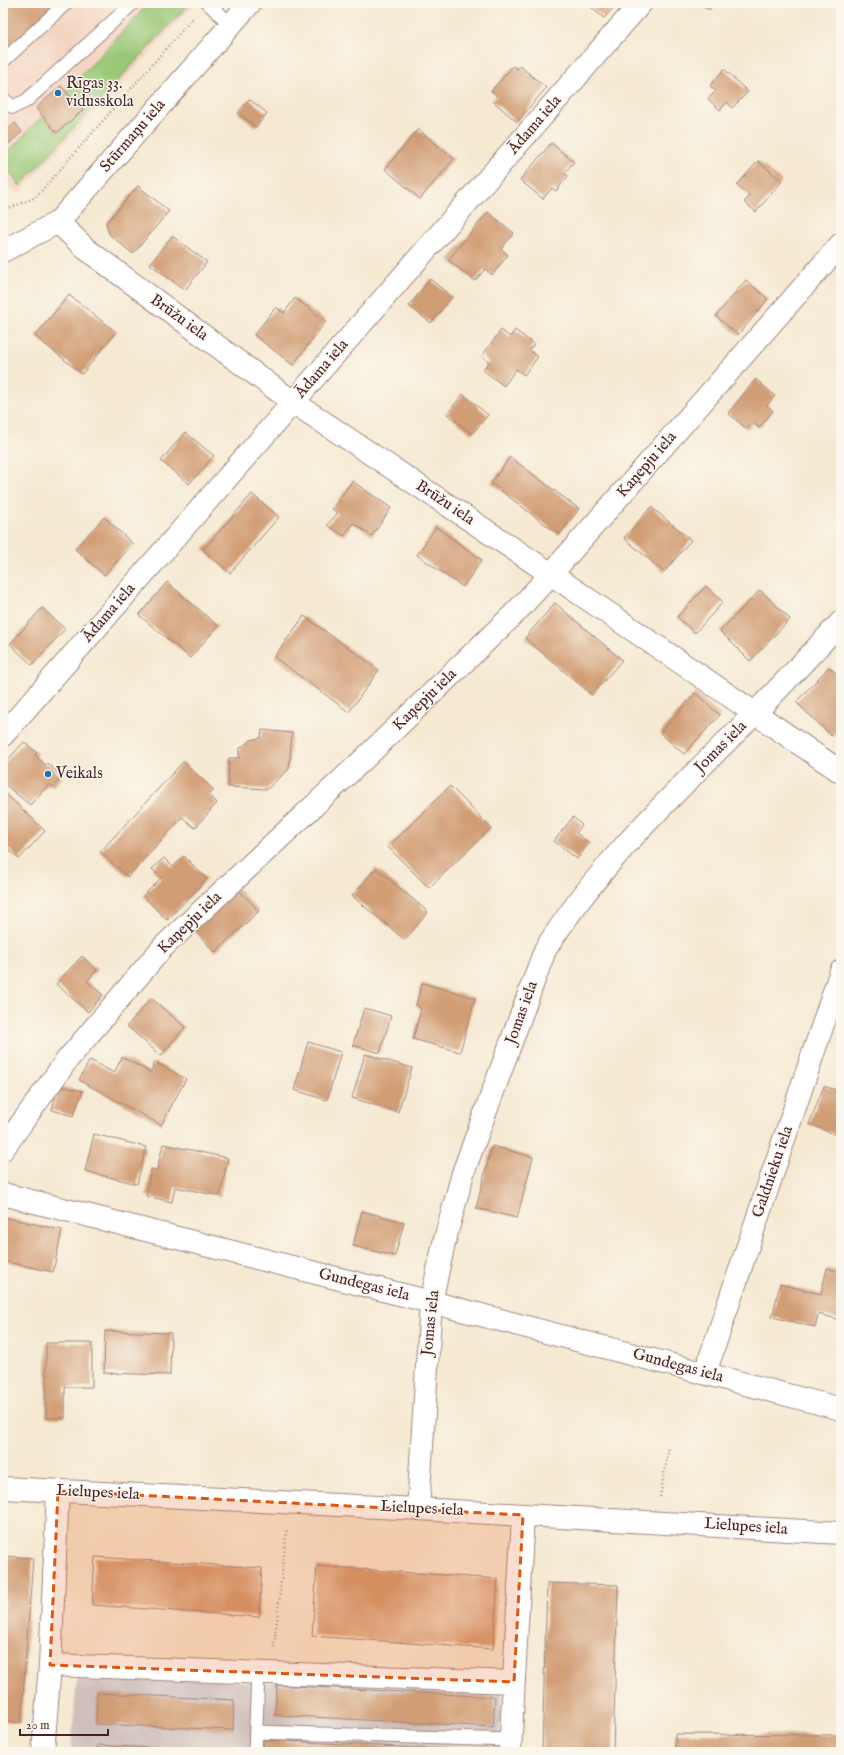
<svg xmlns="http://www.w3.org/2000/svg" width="844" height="1755" viewBox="0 0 844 1755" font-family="'IM FELL English',serif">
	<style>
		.built { fill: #f4d3c0 }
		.industrial { fill: #d0c0bc }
		.green { fill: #99c776; stroke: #727350 }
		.building { fill: #d19d74 }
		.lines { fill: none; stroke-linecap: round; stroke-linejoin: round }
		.lane-casing { stroke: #a0847e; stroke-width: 15 }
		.street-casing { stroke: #a0847e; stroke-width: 24 }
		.path { stroke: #a0847e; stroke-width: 2.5; stroke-dasharray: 1 3; stroke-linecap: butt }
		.lane { stroke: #fff; stroke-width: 13 }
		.street { stroke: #fff; stroke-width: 22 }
		.marked { fill: #e0560e; fill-opacity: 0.2; stroke: #e0560e; stroke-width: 3; stroke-dasharray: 8 5; stroke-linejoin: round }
		.poi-dot { fill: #1f6fb2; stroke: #fbf7ec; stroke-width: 1.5 }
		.labels { text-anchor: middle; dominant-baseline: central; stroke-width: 3; stroke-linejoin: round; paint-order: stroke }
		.poi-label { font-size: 16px; fill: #4a1f2b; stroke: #fbf7ec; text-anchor: start }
		.street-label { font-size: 16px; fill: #4a1f2b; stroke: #fbf7ec }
	</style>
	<rect width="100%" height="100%" fill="#fbf7ec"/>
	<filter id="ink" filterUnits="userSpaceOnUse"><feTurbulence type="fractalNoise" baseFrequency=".025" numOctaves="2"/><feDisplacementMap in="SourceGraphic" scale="8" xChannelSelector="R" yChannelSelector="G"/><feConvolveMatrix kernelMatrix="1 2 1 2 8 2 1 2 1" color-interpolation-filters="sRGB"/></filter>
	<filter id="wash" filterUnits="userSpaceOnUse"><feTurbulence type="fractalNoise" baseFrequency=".012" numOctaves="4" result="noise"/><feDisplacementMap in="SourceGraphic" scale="16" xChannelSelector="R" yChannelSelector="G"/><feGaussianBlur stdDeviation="0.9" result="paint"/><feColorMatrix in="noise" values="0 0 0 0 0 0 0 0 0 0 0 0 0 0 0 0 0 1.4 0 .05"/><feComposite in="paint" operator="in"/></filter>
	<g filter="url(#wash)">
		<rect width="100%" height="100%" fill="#f5e9d2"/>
		<path class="built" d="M3 3H196L19 193 3 183Z"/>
		<path class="industrial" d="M77 1675 503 1691 498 1752H71Z"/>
		<path class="green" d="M149 3H190L20 186 3 164V157L42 116 57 133 82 110 66 92Z"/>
		<g id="blocks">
			<path class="building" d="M3 3H56L3 51Z
				M586 3H618L604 18Z
				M700 3H715L709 10Z
				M513 66 517 69 520 66 546 88 517 122 493 101 497 96 491 91Z
				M724 69 748 92 732 108 727 102 720 110 708 99 716 91 710 86Z
				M61 86 83 110 57 133 36 108Z
				M249 99 267 113 256 127 238 113Z
				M15 123 22 132 6 146 3 142V134Z
				M418 129 454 159 420 199 385 169Z
				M551 143 574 162 564 173 568 176 556 191 552 188 543 199 520 180Z
				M758 161 782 181 756 212 744 202 750 196 737 185Z
				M138 186 169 211 133 254 109 234 106 223Z
				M488 212 514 233 501 249 508 255 492 275 485 269 475 281 448 260Z
				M172 236 207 262 185 290 150 264Z
				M430 279 452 297 431 323 409 306Z
				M746 280 768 299 738 335 716 316Z
				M69 295 116 332 82 374 35 336Z
				M295 298 326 321 293 365 254 335 276 307 284 313Z
				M501 330 510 337 515 330 534 344 529 350 538 357 524 375 516 369 504 386 483 370 489 362 482 356Z
				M756 379 775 396 767 405 773 411 759 428 753 423 747 429 728 413Z
				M463 394 488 415 472 434 447 414Z
				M185 432 214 456 189 484 161 461Z
				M510 457 579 509 559 535 491 483Z
				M352 481 391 508 372 536 353 523 344 536 327 525 338 513 332 509Z
				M252 494 279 517 230 573 203 550Z
				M651 507 691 540 664 572 624 538Z
				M104 517 133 544 104 575 75 549Z
				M436 527 482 560 463 587 417 555Z
				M167 582 218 626 190 658 139 615Z
				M706 586 723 602 695 633 677 617Z
				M760 590 790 619 750 661 720 631Z
				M555 603 622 660 592 695 525 638Z
				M42 608 65 629 32 665 10 644Z
				M304 616 379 670 349 712 274 657Z
				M829 667 841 678V683L837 687 841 691V727L832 736 796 702Z
				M695 693 720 715 684 754 660 733Z
				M262 730 292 733 289 769 267 789 228 787 229 758H239V749L251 740 261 738Z
				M24 742 37 753 35 755 45 765 47 763 62 777 53 787 49 784 30 805 3 783V765Z
				M183 762 214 790 209 795 217 803 195 828 182 817 128 877 100 852Z
				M450 786 491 828 429 888 388 847Z
				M3 791 45 831 19 859 3 844Z
				M573 817 582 825 576 833 589 843 577 859 554 841Z
				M184 856 207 879 167 920 143 896 161 878 152 869 164 858 173 867Z
				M376 868 428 912 405 940 352 896Z
				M236 887 259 911 215 952 193 929Z
				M82 956 97 970 87 981 103 995 88 1012 56 984Z
				M422 983 475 998 460 1052 413 1039 421 1009 416 1005Z
				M151 998 185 1027 161 1056 127 1026Z
				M364 1008 391 1016 380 1053 353 1045Z
				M308 1042 341 1052 327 1100 294 1090Z
				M365 1054 412 1068 398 1112 352 1098Z
				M122 1057 150 1072 155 1062 186 1079 161 1125 79 1080 90 1060 114 1073Z
				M58 1086 83 1091 73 1116 52 1110Z
				M824 1086 841 1092V1130L839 1136 809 1124Z
				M94 1134 146 1147 137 1184 85 1171Z
				M163 1144 228 1158 220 1196 175 1187 172 1202 146 1196 151 1169 157 1170Z
				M492 1146 533 1157 517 1218 476 1208Z
				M362 1211 404 1222 395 1256 353 1246Z
				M3 1217 62 1230 53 1272 3 1261Z
				M827 1268 841 1272V1320L818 1314 815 1327 772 1317 780 1284 821 1294Z
				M105 1331 171 1333 170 1375 104 1373Z
				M46 1343H92V1387H65V1418H46Z
				M3 1556 33 1558 21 1723 3 1721Z
				M95 1557 262 1568 259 1617 92 1605Z
				M317 1566 498 1579 493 1649 312 1636Z
				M547 1583 618 1585 613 1752H542Z
				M277 1685 495 1697 493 1727 275 1715Z
				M97 1693 234 1700 233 1730 96 1724Z
				M675 1734 841 1735V1752H675Z
				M264 1740 457 1750V1752H263Z
				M97 1745 210 1751V1752H96Z"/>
		</g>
	</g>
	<g filter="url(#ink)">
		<use href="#blocks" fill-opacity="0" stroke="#a0847e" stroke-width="1"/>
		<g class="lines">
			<g class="lane-casing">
				<path id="lane" d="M208 3 231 25
					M3 61 66 3
					M3 99 13 107 26 101 133 3
					M256 1732 510 1740
					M255 1752 258 1673"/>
			</g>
			<g class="street-casing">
				<path id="street" d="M58 222 86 249 293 402 551 574 841 772
					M3 251 58 222 250 3
					M3 735 641 3
					M3 1149 67 1060 163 947 365 758 515 613 551 574 841 244
					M3 1194 431 1302 841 1409
					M705 1373 841 971
					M3 1488 418 1509 841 1533
					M418 1509 431 1302 444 1243 463 1173 545 950C598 865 671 797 741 727 775 693 808 657 841 622
					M50 1665 514 1682
					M43 1752 50 1665 58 1491
					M510 1752 523 1515"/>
			</g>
			<path class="path" d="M3 211 36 197 193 18
				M660 1497 669 1446
				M274 1647 287 1528"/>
			<use href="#lane" class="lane"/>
			<use href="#street" class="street"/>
		</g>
	</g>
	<path class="marked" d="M58 1491 523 1515 514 1682 50 1665Z"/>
	<g class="poi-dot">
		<circle cx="58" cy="93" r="4"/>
		<circle cx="48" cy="774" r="4"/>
	</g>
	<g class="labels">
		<g class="poi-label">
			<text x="66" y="84">Rīgas 33.<tspan x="66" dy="18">vidusskola</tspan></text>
			<text x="56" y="774">Veikals</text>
		</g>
		<g class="street-label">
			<text transform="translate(535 125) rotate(-49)">Ādama iela</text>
			<text transform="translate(133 136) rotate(-49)">Stūrmaņu iela</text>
			<text transform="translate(179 318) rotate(36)">Brūžu iela</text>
			<text transform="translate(322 369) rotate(-49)">Ādama iela</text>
			<text transform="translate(647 465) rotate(-49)">Kaņepju iela</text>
			<text transform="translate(445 503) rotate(34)">Brūžu iela</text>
			<text transform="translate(109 613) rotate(-49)">Ādama iela</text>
			<text transform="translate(425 700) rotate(-44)">Kaņepju iela</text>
			<text transform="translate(721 747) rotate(-45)">Jomas iela</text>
			<text transform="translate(190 923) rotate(-44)">Kaņepju iela</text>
			<text transform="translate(522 1013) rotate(-70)">Jomas iela</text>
			<text transform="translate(773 1172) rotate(-71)">Galdnieku iela</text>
			<text transform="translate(364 1285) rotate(14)">Gundegas iela</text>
			<text transform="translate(431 1323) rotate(-84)">Jomas iela</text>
			<text transform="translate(678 1366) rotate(15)">Gundegas iela</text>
			<text transform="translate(98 1493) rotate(3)">Lielupes iela</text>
			<text transform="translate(422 1509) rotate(3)">Lielupes iela</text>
			<text transform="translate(746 1527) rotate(4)">Lielupes iela</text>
		</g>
	</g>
	<rect width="844" height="1755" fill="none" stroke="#fbf7ec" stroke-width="16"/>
	<path d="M20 1729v6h88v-6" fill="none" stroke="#4a1f2b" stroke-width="2"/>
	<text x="26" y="1729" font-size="12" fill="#4a1f2b" stroke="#fbf7ec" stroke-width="3" paint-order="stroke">20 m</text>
</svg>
